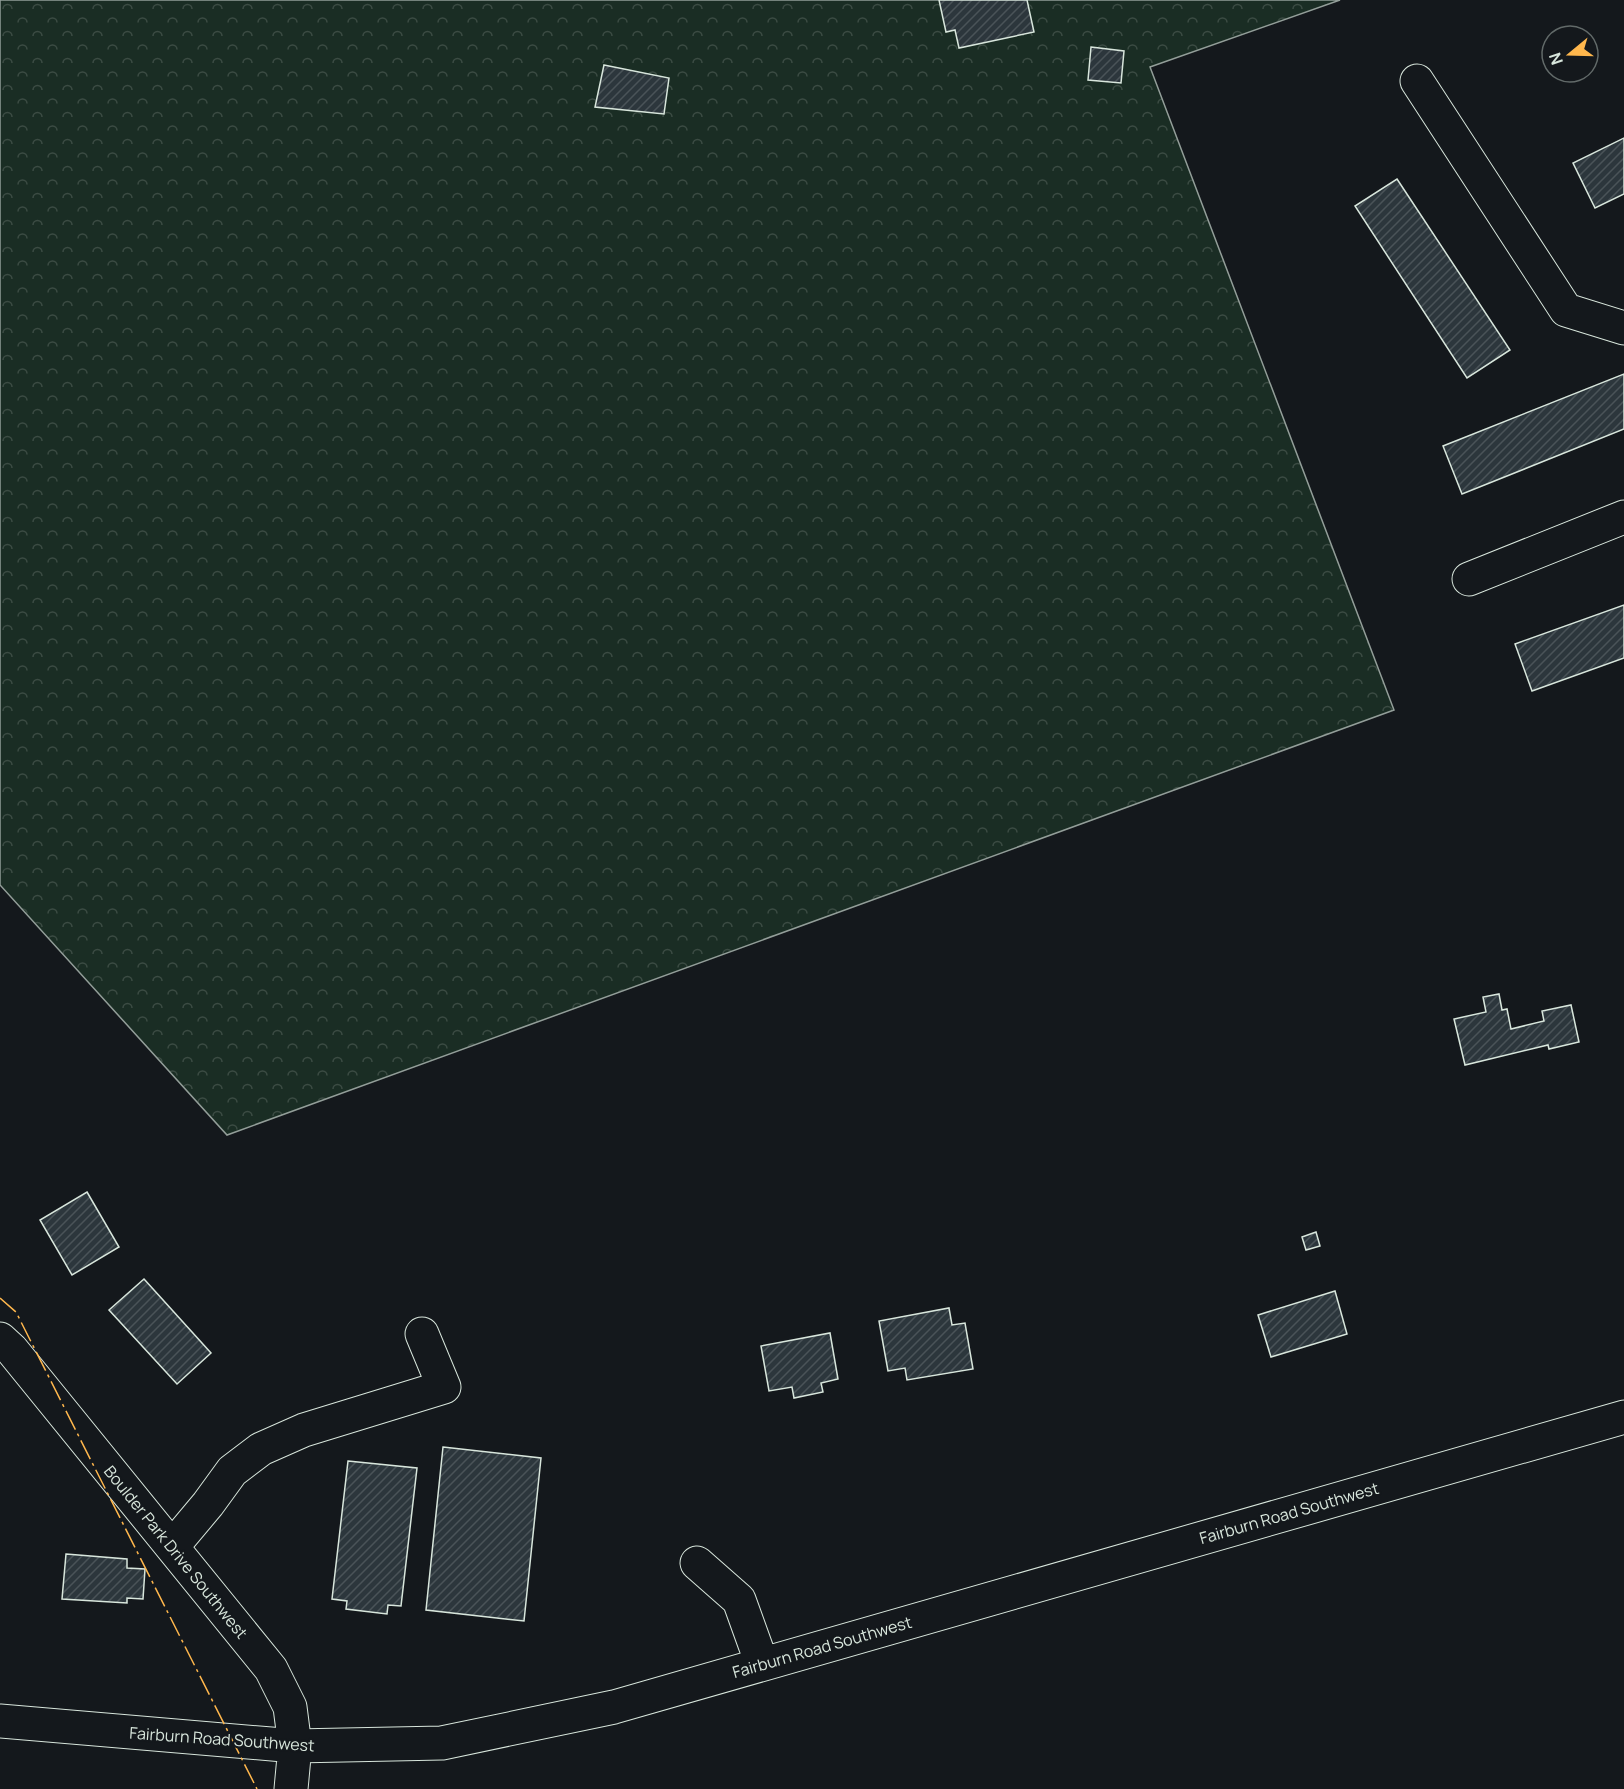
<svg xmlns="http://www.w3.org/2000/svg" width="1624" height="1789" viewBox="0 0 1624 1789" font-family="Manrope,sans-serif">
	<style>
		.forest { fill: url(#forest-crowns); stroke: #939e99; stroke-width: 1.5 }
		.building { fill: url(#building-hatch); stroke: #d8e6dc; stroke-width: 1.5 }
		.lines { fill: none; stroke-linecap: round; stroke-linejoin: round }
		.minor-casing { stroke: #d8e6dc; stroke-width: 35 }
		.minor { stroke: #14181c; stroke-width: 33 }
		.power { stroke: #ffb74d; stroke-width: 1.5; stroke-dasharray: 21 4.5 3 4.5; stroke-linecap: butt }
		.labels { text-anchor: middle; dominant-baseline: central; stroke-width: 4.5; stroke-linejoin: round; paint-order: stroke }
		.street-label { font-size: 16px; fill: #d8e6dc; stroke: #14181c }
	</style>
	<defs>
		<pattern id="forest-crowns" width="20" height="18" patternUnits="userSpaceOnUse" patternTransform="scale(1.5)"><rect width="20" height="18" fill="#1a2d24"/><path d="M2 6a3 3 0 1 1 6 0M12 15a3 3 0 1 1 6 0" fill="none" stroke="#3b4b43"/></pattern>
		<pattern id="building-hatch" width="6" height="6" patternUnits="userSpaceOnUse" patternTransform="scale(1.5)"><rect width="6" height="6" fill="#2c363c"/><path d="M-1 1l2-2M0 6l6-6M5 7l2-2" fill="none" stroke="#4a5358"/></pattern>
	</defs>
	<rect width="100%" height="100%" fill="#14181c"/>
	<path class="forest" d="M0 0H1340L1150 67 1394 710 227 1135 0 885Z"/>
	<path class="building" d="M939 0H1027L1034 32 959 48 955 30 946 32Z
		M1091 47 1124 51 1121 83 1088 80Z
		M604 65 669 78 664 114 595 107Z
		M1624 138V194L1595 208 1573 163Z
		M1397 179 1510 350 1467 378 1355 206Z
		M1624 374V429L1462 494 1443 446Z
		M1624 605V658L1532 691 1515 644Z
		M1499 994 1502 1010 1507 1009 1511 1029 1544 1021 1542 1011 1571 1005 1579 1042 1549 1049 1548 1045 1465 1065 1454 1019 1486 1012 1483 997Z
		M87 1192 119 1247 72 1275 40 1220Z
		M1316 1232 1320 1246 1306 1250 1302 1237Z
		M144 1279 211 1353 177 1384 109 1310Z
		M1335 1291 1347 1334 1271 1357 1258 1315Z
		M949 1308 952 1325 965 1323 973 1369 907 1380 905 1368 888 1371 879 1321Z
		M830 1333 838 1379 821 1383 823 1392 794 1398 792 1387 769 1391 761 1346Z
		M443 1447 541 1458 524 1621 426 1610Z
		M348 1461 417 1468 401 1606 388 1605 387 1614 346 1609 347 1601 332 1599Z
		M66 1554 127 1559V1568L145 1569 143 1599 127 1598V1603L62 1599Z"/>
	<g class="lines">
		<g class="minor-casing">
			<path id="minor" d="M1417 81 1566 310 1624 328
				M1469 579 1624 517
				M0 1339 12 1350 271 1669 290 1707 295 1746 291 1789
				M172 1547 208 1504 232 1471 261 1449 304 1430 444 1387 422 1334
				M697 1563 739 1600 762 1664
				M0 1721 295 1746 442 1743 614 1707 1624 1417"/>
		</g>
		<use href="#minor" class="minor"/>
		<path class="power" d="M0 1298 16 1312 257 1789"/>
	</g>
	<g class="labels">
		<g class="street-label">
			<text transform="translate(1289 1513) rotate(-16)">Fairburn Road Southwest</text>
			<text transform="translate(176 1552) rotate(51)">Boulder Park Drive Southwest</text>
			<text transform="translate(822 1647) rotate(-16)">Fairburn Road Southwest</text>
			<text transform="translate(222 1739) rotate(4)">Fairburn Road Southwest</text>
		</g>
	</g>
	<g transform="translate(1570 54) rotate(251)"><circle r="28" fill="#14181c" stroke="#626a69" stroke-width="1.5"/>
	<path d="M0-4.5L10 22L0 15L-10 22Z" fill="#ffb74d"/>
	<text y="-9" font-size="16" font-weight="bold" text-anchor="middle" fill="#d8e6dc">N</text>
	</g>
</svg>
